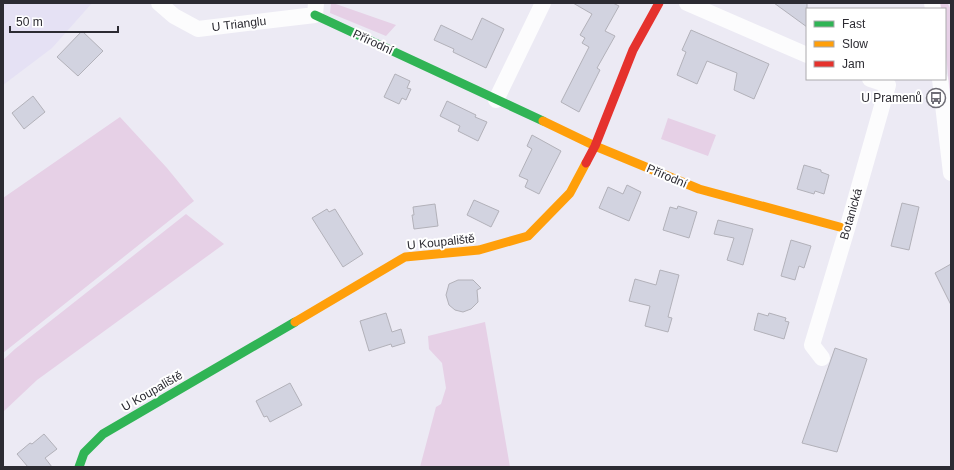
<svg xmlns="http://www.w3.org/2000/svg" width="954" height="470" viewBox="0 0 954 470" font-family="Helvetica,sans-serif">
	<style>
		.built { fill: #e5e1f4 }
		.green { fill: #e6d0e6 }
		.building { fill: #d2d3e0; stroke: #b2b1b9 }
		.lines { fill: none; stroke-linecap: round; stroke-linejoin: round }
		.street { stroke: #fcfcfd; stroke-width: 16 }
		.fast { stroke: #30b455; stroke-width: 9 }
		.slow { stroke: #ff9f0a; stroke-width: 9 }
		.jam { stroke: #e5322d; stroke-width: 9 }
		.labels { text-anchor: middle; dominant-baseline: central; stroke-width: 4; stroke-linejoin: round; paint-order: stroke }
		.street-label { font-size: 12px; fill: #2c2b32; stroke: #fff }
		.poi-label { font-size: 12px; fill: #2c2b32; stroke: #fff; text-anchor: end }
	</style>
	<rect width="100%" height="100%" fill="#eceaf4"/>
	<path class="built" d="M3 3H92L52 48 3 85Z"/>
	<path class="green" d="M331 3H333L396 25 386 36 330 13Z
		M940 3H947L951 9V103L945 46V9H941Z
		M120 117 167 168 194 201 3 353V198Z
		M668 118 716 135 708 156 661 139Z
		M186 214 224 244 37 380 3 412V360L15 349Z
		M485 322 510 467H420L436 407 441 404 446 388 442 363 429 349 428 336Z"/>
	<path class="building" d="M573 3H613L619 6 605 31 615 36 597 68 600 70 579 112 561 102 589 47 582 43 585 38 580 35 592 14Z
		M774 3H807V27Z
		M482 18 504 29 486 68 453 52 454 49 434 40 441 25 472 40Z
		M691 30 769 64 754 99 734 90 737 73 707 61 697 84 677 75 686 52 682 50Z
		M82 31 103 51 78 76 57 57Z
		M395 74 410 81 407 88 411 89 406 100 402 98 399 104 384 97Z
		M33 96 45 112 24 129 12 113Z
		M447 101 476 115 475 117 487 122 478 141 458 131 460 126 440 116Z
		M532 135 561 151 539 194 525 187 528 180 519 176 532 149 527 146Z
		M804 165 821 170V172L829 175 824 194 815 191 814 194 797 189Z
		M627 185 641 192 629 221 599 208 608 187 623 194Z
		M474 200 499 211 491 227 467 215Z
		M902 203 919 207 909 250 891 246Z
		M435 204 438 226 414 229 412 215H414L413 207Z
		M678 206 697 212 689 238 663 230 670 207 677 209Z
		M327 209 329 212 335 209 363 254 343 267 312 218Z
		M718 220 753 229 743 265 727 260 734 238 714 234Z
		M791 240 811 246 804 268 799 266 795 280 781 276Z
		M951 264V305L935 273Z
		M660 270 679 275 668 317 672 318 668 332 645 326 650 306 629 301 635 279 656 285Z
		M458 280H473L481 288 477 290 478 302 471 309 463 312 455 310 449 305 446 295 449 284Z
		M386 313 392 332 401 329 405 343 392 347 391 344 369 351 360 321Z
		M758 313 768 316 769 313 786 318 785 321 789 322 784 339 754 330Z
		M835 348 867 359 837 452 802 443Z
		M290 383 302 405 270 422 267 416 264 417 256 401Z
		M44 434 57 449 45 458 52 467H28L17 454 30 443 32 444Z"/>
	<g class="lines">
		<path class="street" d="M159 3 174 16 198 29 315 15 316 3
			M687 3 807 55
			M932 3 933 9
			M940 79 951 173
			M496 100 543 3
			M822 358 812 345 847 229 888 85 870 79"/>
		<path class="fast" d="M315 15 543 121
			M79 467 84 453 103 434 295 322"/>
		<path class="slow" d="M543 121 595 146 699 189 847 229
			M295 322 405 257 479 250 528 236 570 193 586 163"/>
		<path class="jam" d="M586 163 595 146 633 50 659 3"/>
	</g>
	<defs>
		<g id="bus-ring" transform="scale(1)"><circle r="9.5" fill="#fff" stroke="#6f6e76" stroke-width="1.5"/><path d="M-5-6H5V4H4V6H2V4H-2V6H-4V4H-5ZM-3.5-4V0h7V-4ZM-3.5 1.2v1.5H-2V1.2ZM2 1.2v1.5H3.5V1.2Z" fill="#6f6e76"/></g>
	</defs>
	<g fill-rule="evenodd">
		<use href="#bus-ring" x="936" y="98"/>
	</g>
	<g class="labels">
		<g class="street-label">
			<text transform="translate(239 24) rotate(-7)">U Trianglu</text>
			<text transform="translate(373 42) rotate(25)">Přírodní</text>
			<text transform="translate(667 176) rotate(23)">Přírodní</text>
			<text transform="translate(851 214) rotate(-74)">Botanická</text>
			<text transform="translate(441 242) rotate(-6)">U Koupaliště</text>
			<text transform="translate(152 391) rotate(-30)">U Koupaliště</text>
		</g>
		<g class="poi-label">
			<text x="922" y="98">U Pramenů</text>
		</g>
	</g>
	<rect width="954" height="470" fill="none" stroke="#2c2b32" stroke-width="8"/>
	<rect x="806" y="8" width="140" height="72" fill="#ffffff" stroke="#abaaad"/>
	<rect x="814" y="21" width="20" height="6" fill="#30b455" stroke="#abaaad"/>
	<text x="842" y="28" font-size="12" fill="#2c2b32">Fast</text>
	<rect x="814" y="41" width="20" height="6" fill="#ff9f0a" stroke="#abaaad"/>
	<text x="842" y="48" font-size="12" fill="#2c2b32">Slow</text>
	<rect x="814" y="61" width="20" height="6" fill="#e5322d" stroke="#abaaad"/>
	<text x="842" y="68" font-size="12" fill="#2c2b32">Jam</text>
	<path d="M10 26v6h108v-6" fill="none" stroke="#2c2b32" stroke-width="2"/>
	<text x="16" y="26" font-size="12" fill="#2c2b32" stroke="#ffffff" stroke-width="3" paint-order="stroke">50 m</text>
</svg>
